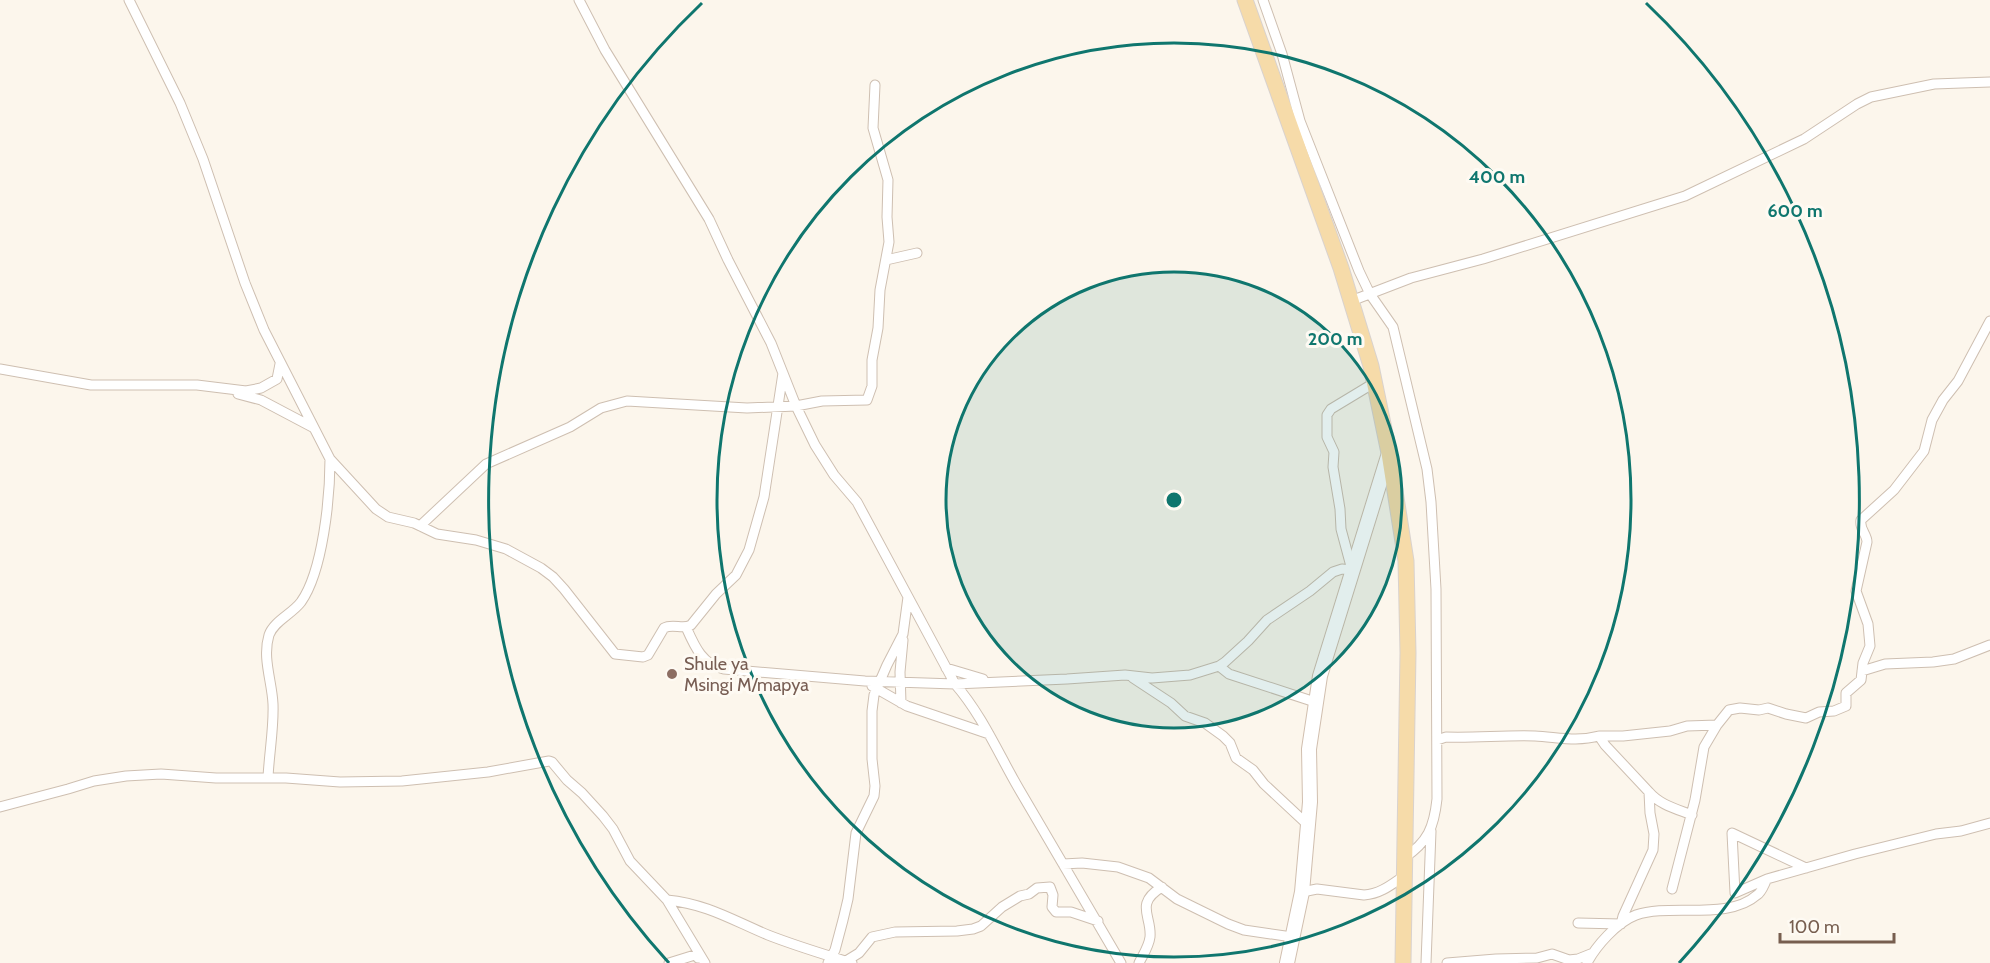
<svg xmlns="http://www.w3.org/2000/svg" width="1990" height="963" viewBox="0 0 1990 963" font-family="Cabin,sans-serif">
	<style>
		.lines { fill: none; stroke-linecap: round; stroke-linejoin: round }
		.street-casing { stroke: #cebfb1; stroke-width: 11 }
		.secondary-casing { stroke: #d1bfaf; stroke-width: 16 }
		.primary-casing { stroke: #d9d2ce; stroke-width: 17 }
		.street { stroke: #fff; stroke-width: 9 }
		.secondary { stroke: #fff; stroke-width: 14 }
		.primary { stroke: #f6dba9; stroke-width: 15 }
		.ring { fill: none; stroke: #0f766e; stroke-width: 3 }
		.education-dot { fill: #8d6e63; stroke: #fefaf3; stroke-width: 2 }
		.labels { text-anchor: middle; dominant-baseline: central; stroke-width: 6; stroke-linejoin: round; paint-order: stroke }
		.education-label { font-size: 18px; fill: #785e54; stroke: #fefaf3; text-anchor: start }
		.centre { fill: #0f766e; stroke: #fefaf3; stroke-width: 3 }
		.ring-label { font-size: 18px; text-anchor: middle; font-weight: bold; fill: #0f766e; stroke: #fefaf3; stroke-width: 6; stroke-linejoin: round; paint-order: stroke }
	</style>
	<rect width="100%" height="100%" fill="#fcf6ec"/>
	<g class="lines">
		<g class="street-casing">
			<path id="street" d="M129 0 180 103 203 159 245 283 264 330 330 459 376 509 388 517 414 523 437 534 476 540 506 549 541 568 553 577 564 589 615 654 643 657 648 655 664 628C673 623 683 630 691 625L716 594 736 575 749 550 764 497 783 373
				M579 0 605 50 709 219 728 260 771 343 796 406 815 445 834 475 857 502 955 684C982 715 998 753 1019 789 1053 847 1087 905 1121 963
				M1263 0 1282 54 1300 121 1359 271 1370 294 1393 327 1427 469 1431 502 1436 589 1437 799C1434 827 1428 842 1404 858
				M886 260 917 253
				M1351 301 1411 278 1483 259 1685 196 1804 139 1857 104 1871 97 1934 84 1990 82
				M0 369 91 385H197L246 391 261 388 277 379 280 364
				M238 394 261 400 314 428
				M420 526 486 464 570 427 601 408 627 401 747 408 796 406 822 401 867 400 872 386V360L878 328 880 290 889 242 887 217 888 180 873 128 875 85
				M686 627C694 645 702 665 724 669L865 681 955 684 1067 679 1125 675 1152 678 1190 675 1219 666 1225 662 1248 641 1267 620 1310 591 1333 572 1342 569 1352 570 1341 529 1340 509 1333 467 1334 452 1327 437V415L1331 409 1374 383
				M1219 666 1229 674 1315 702
				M946 668 983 679
				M1862 671 1885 664 1933 662 1954 659 1990 645
				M1133 678 1171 703 1185 716 1205 723 1223 736 1230 743 1236 758 1253 770 1264 784 1308 825
				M872 686 907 706 989 734
				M901 703 900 672 903 640
				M1599 736H1623L1670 731 1687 726 1717 725
				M1437 740 1446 737C1476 738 1505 735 1535 736 1557 737 1577 742 1599 736L1605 745 1649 792 1650 813 1654 834 1653 850 1623 916 1621 924 1578 923
				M268 778C269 754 274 728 273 704 272 681 262 658 269 635 274 621 292 614 301 602 323 571 330 497 330 459
				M1649 792C1660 805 1677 809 1692 815
				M0 807 68 789 94 781 126 776 161 774 216 778H286L340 782 402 781 488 772 549 761 552 762 567 780 582 793 603 816 613 829 630 861 667 900 705 963
				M1063 864 1082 863 1118 867 1149 878 1177 899 1228 924 1244 930 1292 937
				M1767 879 1735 893 1732 833 1806 868
				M1672 889 1695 800 1704 747 1717 725 1729 710 1740 708 1759 710 1768 708 1786 714 1806 718 1819 712 1834 711 1846 706V693L1861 680 1863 663 1870 646 1868 624 1856 591 1867 542C1867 534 1859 529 1861 520L1894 490 1924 451 1932 420 1943 400 1958 381 1990 321
				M1302 892 1317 889 1364 895C1380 894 1391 885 1404 876
				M667 900C707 904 732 920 768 935 796 946 823 954 852 963
				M846 961 859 953 872 937 895 932 957 931 973 929 981 926 1002 907 1020 896 1029 894 1037 888 1050 887 1053 895 1052 907 1056 912H1071L1098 921
				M669 963 698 954V958
				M828 963 835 950 843 920 848 899 856 833 874 796 875 786 872 759V711L874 695 887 665 903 634 908 597
				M1139 963C1143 955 1149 946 1150 937 1152 916 1134 904 1162 887
				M1426 963 1431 831
				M1447 963 1496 959 1537 958 1552 954 1569 960 1578 959 1593 953
				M1587 963C1596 946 1617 922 1636 915 1670 903 1728 921 1757 895 1762 892 1764 884 1767 879L1855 854 1936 834 1961 831 1990 823"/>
		</g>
		<g class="secondary-casing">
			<path id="secondary" d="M1287 963 1302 892 1310 802 1309 749 1320 676 1389 453"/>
		</g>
		<g class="primary-casing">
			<path id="primary" d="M1245 0 1341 268 1371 366 1389 453 1406 561 1408 653 1403 963"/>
		</g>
		<use href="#street" class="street"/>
		<use href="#secondary" class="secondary"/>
		<use href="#primary" class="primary"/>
	</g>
	<circle cx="1174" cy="500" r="228" fill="#0f766e" fill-opacity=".12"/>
	<g class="ring">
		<circle cx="1174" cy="500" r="228"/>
		<circle cx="1174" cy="500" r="457"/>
		<path d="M669 963A685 685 0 0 1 702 3M1646 3A685 685 0 0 1 1679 963"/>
	</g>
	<circle class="education-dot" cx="672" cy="674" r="6"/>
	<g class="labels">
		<g class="education-label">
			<text x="684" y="664">Shule ya<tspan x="684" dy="21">Msingi M/mapya</tspan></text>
		</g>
	</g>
	<circle cx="1174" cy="500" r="9" class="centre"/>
	<g class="ring-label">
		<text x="1497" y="183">400 m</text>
		<text x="1795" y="217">600 m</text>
		<text x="1335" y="345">200 m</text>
	</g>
	<path d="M1780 933v9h114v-9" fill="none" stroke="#775e4f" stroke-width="3"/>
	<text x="1789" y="933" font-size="18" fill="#775e4f" stroke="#fefaf3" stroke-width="4.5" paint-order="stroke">100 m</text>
</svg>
